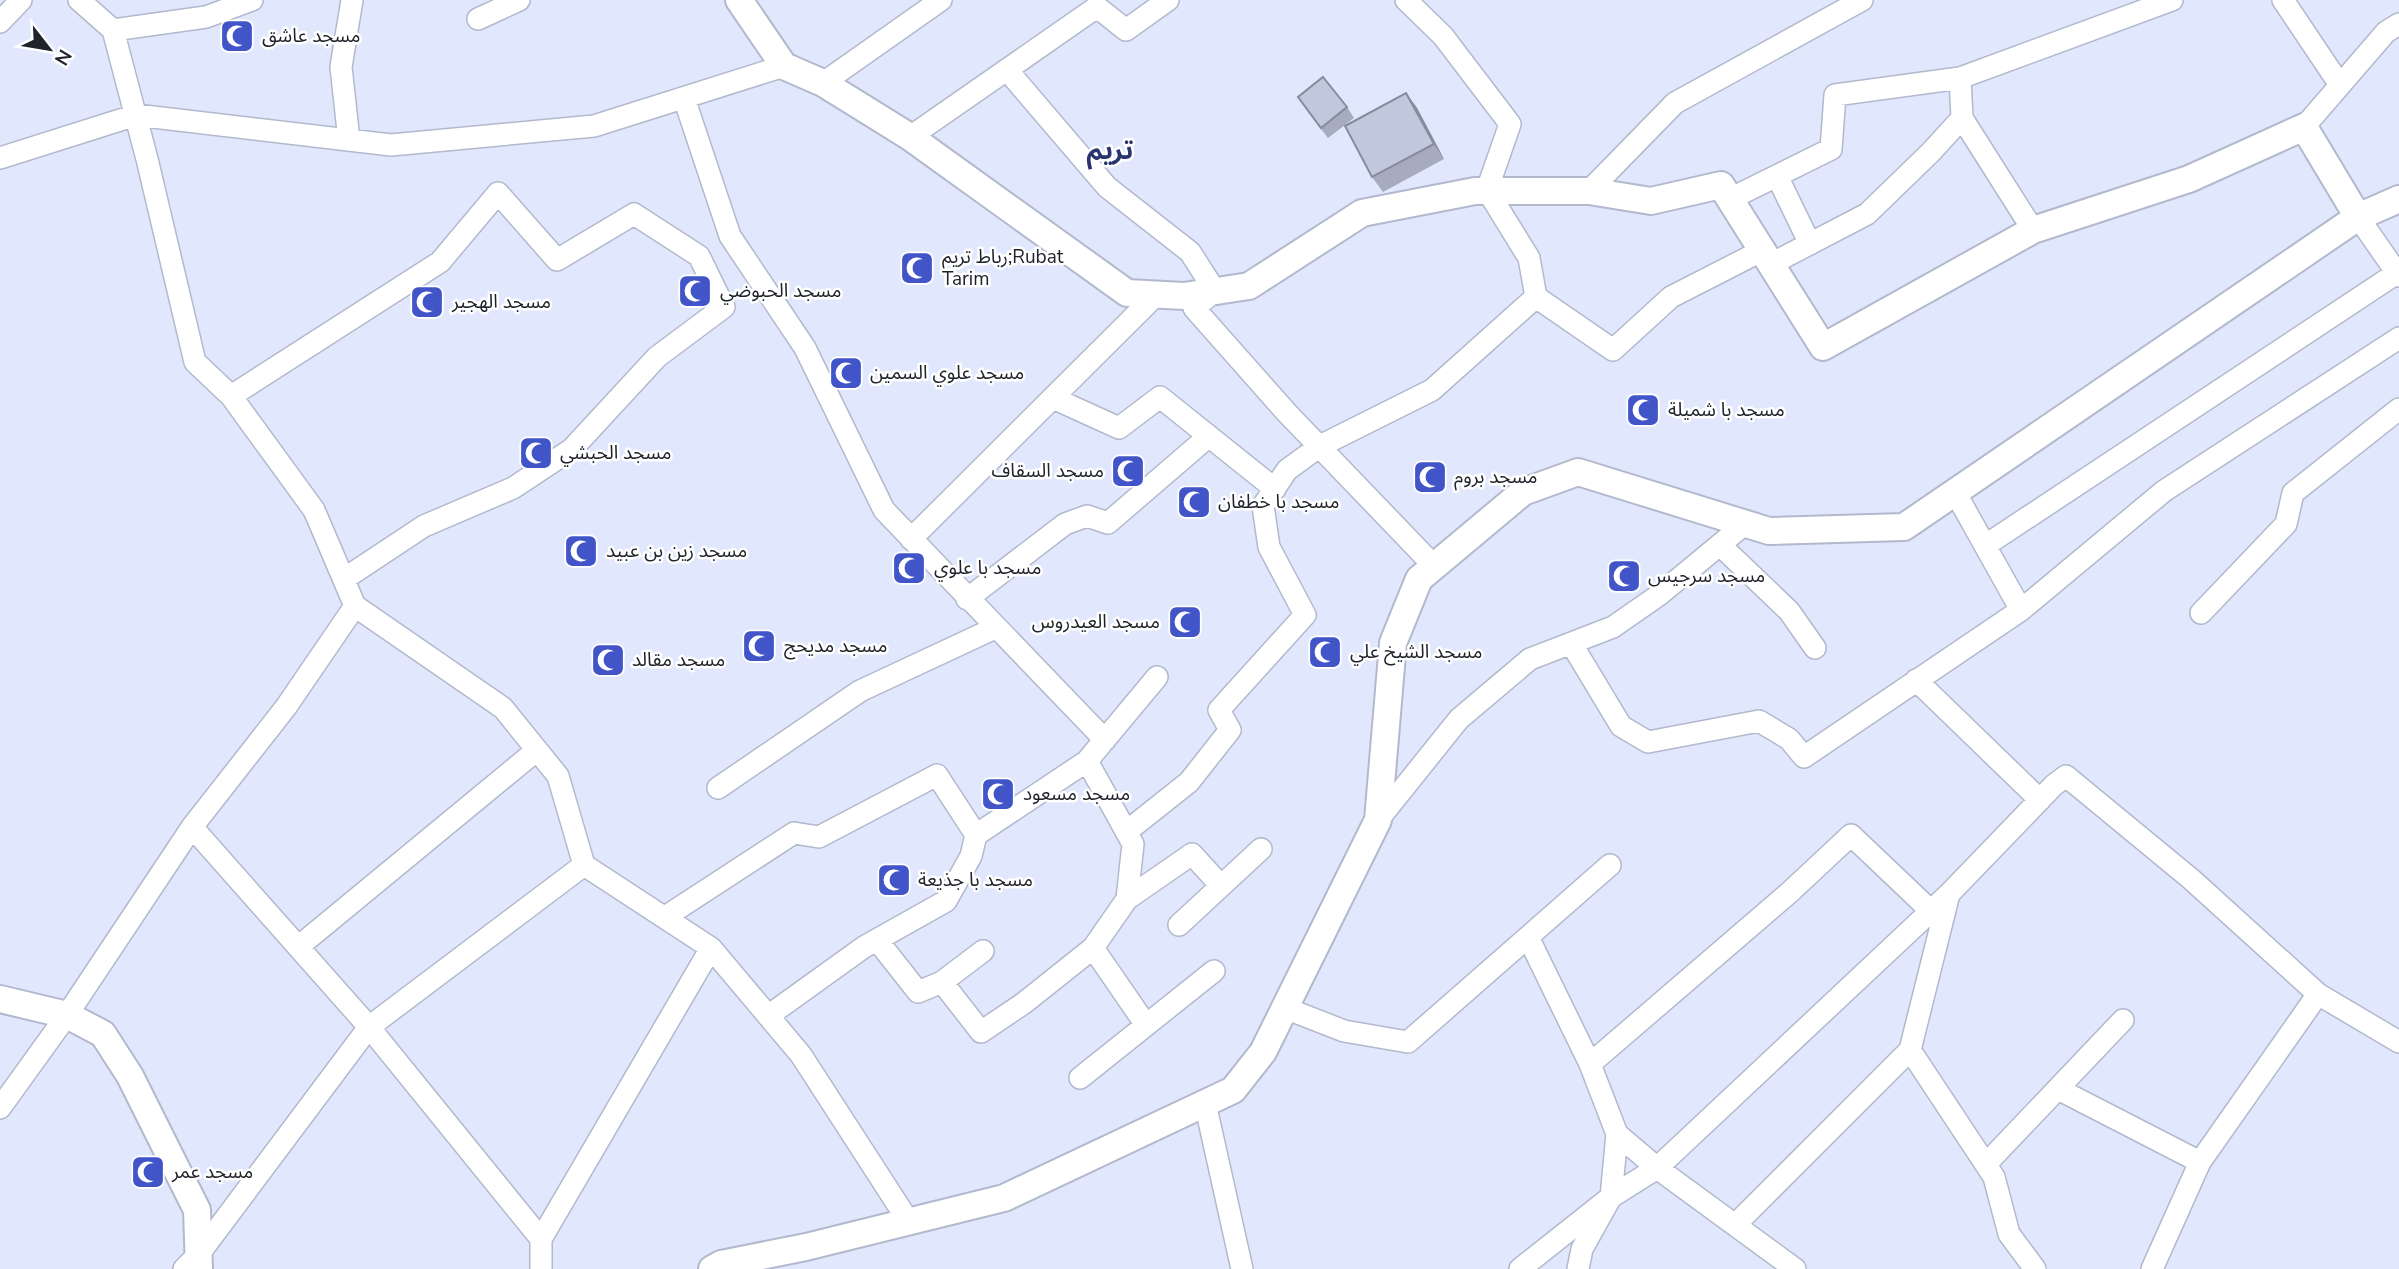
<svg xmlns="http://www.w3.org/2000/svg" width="2399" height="1269" viewBox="0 0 2399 1269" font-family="'Nunito Sans','Noto Sans Arabic',sans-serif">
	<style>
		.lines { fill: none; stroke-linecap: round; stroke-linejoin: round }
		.minor-casing { stroke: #b2b9cd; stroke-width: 24 }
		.major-casing { stroke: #b2b9cd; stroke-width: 30 }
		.minor { stroke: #fff; stroke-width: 21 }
		.major { stroke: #fff; stroke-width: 26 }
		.wall { fill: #a6acbe }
		.shaded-wall { fill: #878c9b }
		.building { fill: #c1c8dd; stroke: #878c9b; stroke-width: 2 }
		.labels { text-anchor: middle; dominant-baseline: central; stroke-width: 5; stroke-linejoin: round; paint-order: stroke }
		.poi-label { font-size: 19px; fill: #20232a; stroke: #fff; text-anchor: start }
		.district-label { font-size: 26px; font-weight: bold; fill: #27346d; stroke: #fff }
	</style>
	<rect width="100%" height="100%" fill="#e1e8fd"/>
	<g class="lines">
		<g class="minor-casing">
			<path id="minor" d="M79 0 113 30 147 159 195 362 231 396 314 510 355 606 503 708 558 776 584 865 711 948 801 1055 909 1222
				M2283 0 2340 85
				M478 19 519 0
				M0 22 21 0
				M113 30 206 17 252 0
				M1007 70 1107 187 1190 252 1215 291 1194 308 1287 413 1435 567
				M823 83 941 0
				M684 98 730 236 805 348 884 510 1105 740
				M1962 118 2033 230
				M2304 127 2386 32 2399 24
				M910 137 1097 7 1126 30 1168 0
				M349 140 341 67 352 0
				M0 158 136 115 391 145 594 126 784 66
				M1777 176 1810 244
				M1589 191 1675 103 1862 0
				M1730 199 1831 149 1835 95 1960 78
				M2358 217 2399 276
				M1771 264 1867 214 1931 152 1962 118 1960 78 2172 0
				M1536 297 1613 350 1671 297 1763 250
				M231 396 440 262 498 193 557 260 634 214 699 256 724 307 657 357 572 449 513 488 424 526 344 579
				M1053 398 1119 428 1160 397 1275 489
				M1955 492 2021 610
				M911 539 1157 294
				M1720 545 1789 611 1815 648
				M1986 545 2397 273
				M967 599 1065 524 1087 516 1108 523 1209 436
				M2201 613 2286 524 2293 493 2399 409
				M1571 643 1621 726 1648 742 1759 721 1789 739 1804 757 2021 610 2164 491 2399 338
				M1916 680 2040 800
				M718 788 860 691 995 628
				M1378 820 1459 719 1530 659 1613 627 1659 595 1746 523
				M192 827 369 1027 541 1239V1269
				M1126 832 1189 782 1230 730 1219 710 1305 615 1269 547 1263 506 1287 470 1320 446 1432 390 1536 297 1529 258 1487 190 1510 124 1443 36 1406 0
				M1127 899 1192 854 1221 886
				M665 917 794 833 819 837 937 775 976 835
				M1179 925 1261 849
				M1528 937 1590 1064
				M877 940 918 992 942 982 983 951
				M298 947 537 750
				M1093 948 1146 1025
				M942 982 981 1032 1024 1003 1093 948 1127 899 1133 844 1087 761
				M1285 1008 1344 1031 1408 1042 1610 865
				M768 1016 864 947 946 901 971 856 976 835 1087 761 1157 677
				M1910 1050 1994 1177 2009 1234 2035 1269
				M1080 1078 1214 971
				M2058 1089 2200 1162
				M1205 1103 1242 1269
				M0 1108 67 1015 192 827 286 707 355 606
				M1617 1134 1657 1168 1795 1269
				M1986 1164 2123 1020
				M1735 1225 1910 1050 1949 894
				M541 1239 711 948
				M184 1269 199 1254 369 1027 584 865
				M1520 1269 1611 1197 1657 1168 1949 894 2054 785 2066 776 2191 879 2318 994 2399 1042
				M1578 1269 1582 1249 1611 1197 1617 1134 1590 1064 1790 892 1851 835 1931 911
				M2152 1269 2200 1162 2318 994"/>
		</g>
		<g class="major-casing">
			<path id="major" d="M739 0 784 66 823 83 910 137 1127 293 1184 296 1249 286 1362 213 1475 191H1589L1651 201 1721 185 1823 347 2033 230 2189 179 2304 127 2358 217
				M0 999 67 1015 103 1034 130 1076 197 1210 199 1269
				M712 1269 721 1264 806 1247 1004 1198 1233 1090 1263 1052 1378 820 1393 643 1419 579 1523 492 1578 472 1769 531 1904 527 2358 217 2399 199"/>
		</g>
		<use href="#minor" class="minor"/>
		<use href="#major" class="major"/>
	</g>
	<path class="wall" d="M1406 93 1417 108 1444 159 1383 192 1372 177Z
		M1347 107 1354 118 1328 138 1305 108Z"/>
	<path class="shaded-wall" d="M1406 93 1417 108 1444 159 1434 144Z"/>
	<path class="building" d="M1323 77 1347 107 1321 128 1298 97Z
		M1406 93 1434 144 1372 177 1345 126Z"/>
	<defs>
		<g id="mosque-square" transform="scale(1.75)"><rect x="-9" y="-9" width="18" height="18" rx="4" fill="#4155c9" stroke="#fff"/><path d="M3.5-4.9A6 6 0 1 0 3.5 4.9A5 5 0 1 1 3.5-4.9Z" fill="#fff"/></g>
	</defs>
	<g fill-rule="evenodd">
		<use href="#mosque-square" x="237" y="36"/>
		<use href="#mosque-square" x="917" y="268"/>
		<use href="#mosque-square" x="695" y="291"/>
		<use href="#mosque-square" x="427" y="302"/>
		<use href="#mosque-square" x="846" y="373"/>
		<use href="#mosque-square" x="1643" y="410"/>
		<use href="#mosque-square" x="536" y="453"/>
		<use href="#mosque-square" x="1128" y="471"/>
		<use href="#mosque-square" x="1430" y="477"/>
		<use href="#mosque-square" x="1194" y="502"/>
		<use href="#mosque-square" x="581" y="551"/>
		<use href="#mosque-square" x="909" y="568"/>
		<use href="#mosque-square" x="1624" y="576"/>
		<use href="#mosque-square" x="1185" y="622"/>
		<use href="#mosque-square" x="759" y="646"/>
		<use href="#mosque-square" x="1325" y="652"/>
		<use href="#mosque-square" x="608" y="660"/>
		<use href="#mosque-square" x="998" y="794"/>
		<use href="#mosque-square" x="894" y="880"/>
		<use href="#mosque-square" x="148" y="1172"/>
	</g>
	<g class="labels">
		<g class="poi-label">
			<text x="262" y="36">مسجد عاشق</text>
			<text x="942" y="257">رباط تريم;Rubat<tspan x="942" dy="22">Tarim</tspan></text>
			<text x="720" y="291">مسجد الحبوضي</text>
			<text x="452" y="302">مسجد الهجير</text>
			<text x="870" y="373">مسجد علوي السمين</text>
			<text x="1668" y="410">مسجد با شميلة</text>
			<text x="560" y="453">مسجد الحبشي</text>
			<text x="1104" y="471" text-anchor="end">مسجد السقاف</text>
			<text x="1454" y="477">مسجد بروم</text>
			<text x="1218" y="502">مسجد با خطفان</text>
			<text x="606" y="551">مسجد زين بن عبيد</text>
			<text x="934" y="568">مسجد با علوي</text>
			<text x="1648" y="576">مسجد سرجيس</text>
			<text x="1160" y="622" text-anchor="end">مسجد العيدروس</text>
			<text x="784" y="646">مسجد مديحج</text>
			<text x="1350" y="652">مسجد الشيخ علي</text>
			<text x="632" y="660">مسجد مقالد</text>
			<text x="1023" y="794">مسجد مسعود</text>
			<text x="918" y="880">مسجد با جذيعة</text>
			<text x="172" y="1172">مسجد عمر</text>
		</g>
		<g class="district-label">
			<text x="1110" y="150">تريم</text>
		</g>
	</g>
	<g transform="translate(49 49) rotate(121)" stroke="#ffffff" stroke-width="5" paint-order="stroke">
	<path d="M0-5L12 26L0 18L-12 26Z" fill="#20232a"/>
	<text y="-10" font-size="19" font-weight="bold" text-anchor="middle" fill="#20232a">N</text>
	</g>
</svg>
